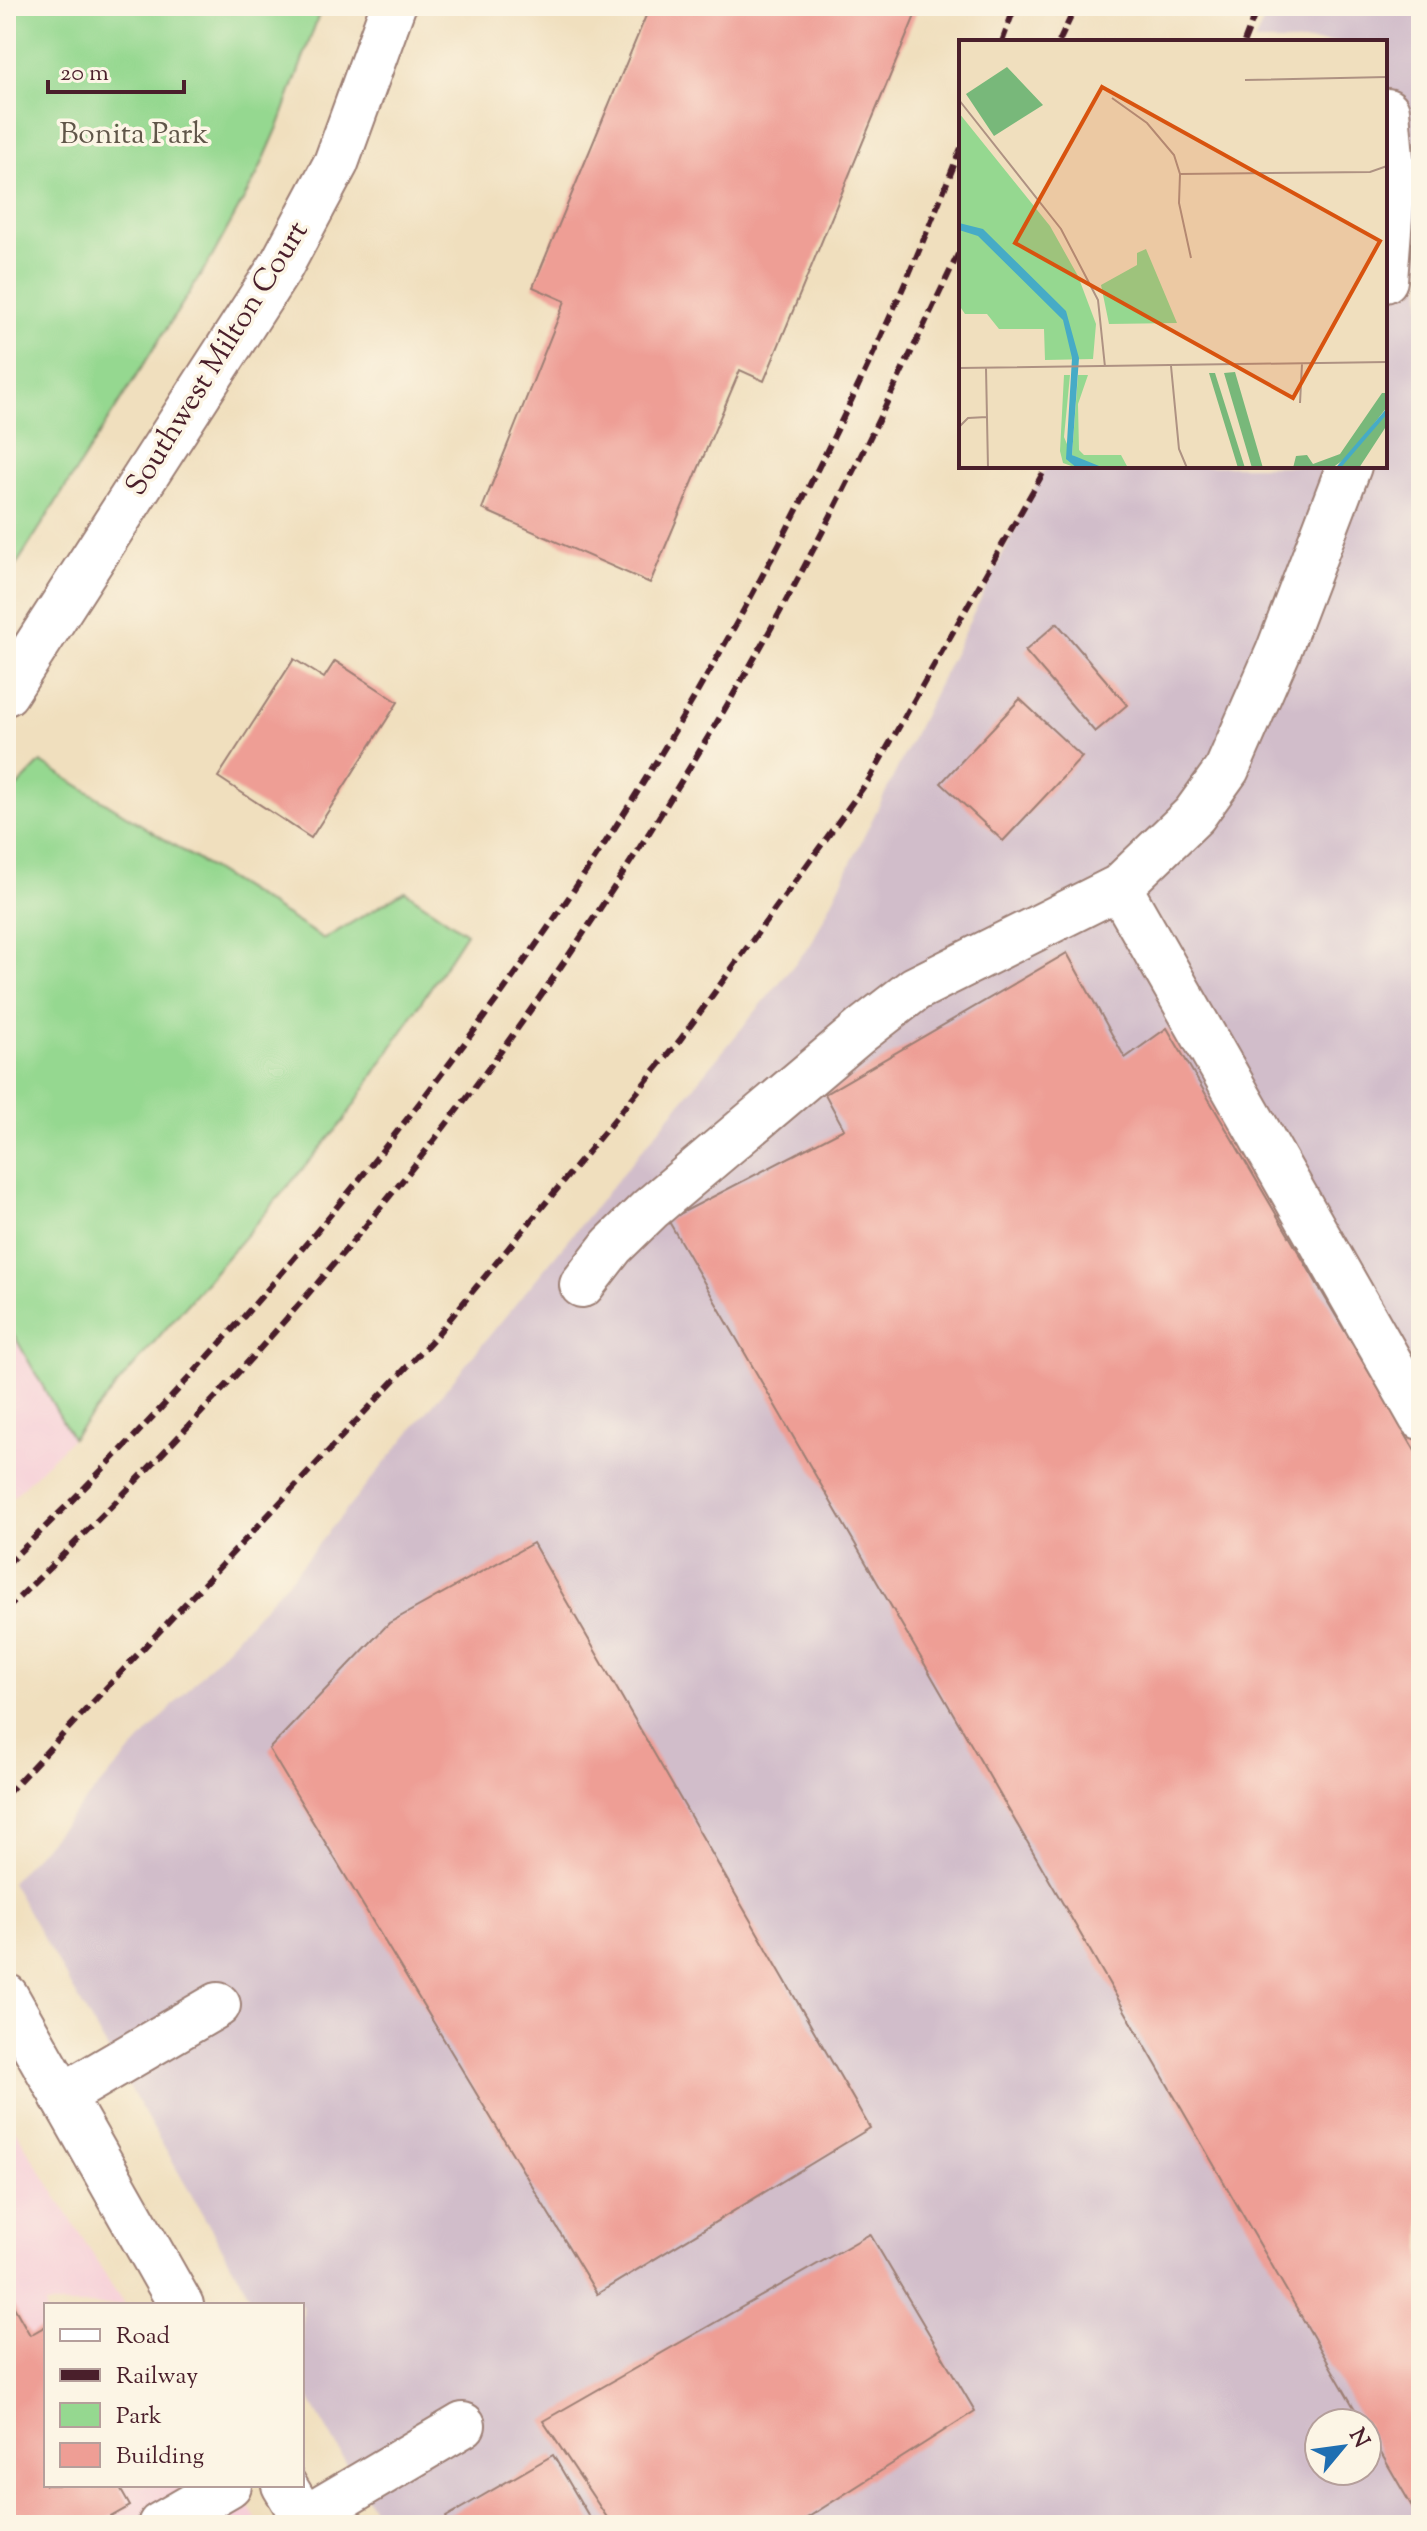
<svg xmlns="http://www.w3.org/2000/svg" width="1427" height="2531" viewBox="0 0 1427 2531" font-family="'Sorts Mill Goudy',serif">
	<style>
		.built { fill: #f6cfd8 }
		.industrial { fill: #d1bdca; fill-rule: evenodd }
		.green { fill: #95d890; stroke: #707c5e; stroke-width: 2 }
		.building { fill: #ee9e95 }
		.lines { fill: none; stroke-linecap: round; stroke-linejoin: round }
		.minor-casing { stroke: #9d7f74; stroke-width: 48 }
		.major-casing { stroke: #9d7f74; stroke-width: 48 }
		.minor { stroke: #fff; stroke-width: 44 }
		.major { stroke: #fff; stroke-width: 44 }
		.rail { stroke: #4a1f2b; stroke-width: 6; stroke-dasharray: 12 6; stroke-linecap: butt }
		.labels { text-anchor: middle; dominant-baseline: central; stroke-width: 7; stroke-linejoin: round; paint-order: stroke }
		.park-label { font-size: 30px; fill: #605649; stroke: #fcf5e5 }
		.street-label { font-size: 30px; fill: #4a1f2b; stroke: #fcf5e5 }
		.inset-river { fill: none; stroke: #46abc6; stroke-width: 4 }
		.inset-road { fill: none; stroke: #ae9283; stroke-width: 2 }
		.view { fill: #d8530f; fill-opacity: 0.15; stroke: #d8530f; stroke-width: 4 }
		.inset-edge { fill: none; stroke: #4a1f2b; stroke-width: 4 }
	</style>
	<rect width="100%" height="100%" fill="#fcf5e5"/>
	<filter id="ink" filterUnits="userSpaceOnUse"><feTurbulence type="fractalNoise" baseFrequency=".0125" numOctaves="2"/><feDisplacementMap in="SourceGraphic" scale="16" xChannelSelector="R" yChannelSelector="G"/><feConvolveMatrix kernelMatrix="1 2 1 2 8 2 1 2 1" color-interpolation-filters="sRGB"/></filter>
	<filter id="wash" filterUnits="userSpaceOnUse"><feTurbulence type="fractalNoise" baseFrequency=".006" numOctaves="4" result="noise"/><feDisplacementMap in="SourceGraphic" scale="32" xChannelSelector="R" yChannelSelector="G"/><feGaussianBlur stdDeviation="1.8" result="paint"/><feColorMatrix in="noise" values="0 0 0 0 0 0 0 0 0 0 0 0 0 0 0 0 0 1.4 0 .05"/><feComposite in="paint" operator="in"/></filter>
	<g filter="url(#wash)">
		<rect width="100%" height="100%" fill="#f0dfbe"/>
		<path class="built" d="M6 1321 72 1438 6 1504Z
			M6 2115 124 2305H46V2485H235L260 2525H6Z"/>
		<path class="industrial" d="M1271 6H1421V2525H382L302 2386V2305H255L11 1882 293 1575 811 944 1046 466H1385V42H1254ZM1319 2423H1367V2471H1319Z"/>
		<path class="green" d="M6 6H322L279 125 257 175 212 257 6 581Z
			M41 762 324 939 405 891 466 933 343 1122 72 1438 6 1321V798Z"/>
		<g id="blocks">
			<path class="building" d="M650 6H919L764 381 740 370 650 583 482 509 565 301 533 287Z
				M1057 623 1127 705 1095 732 1025 651Z
				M294 659 324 678 335 661 398 702 311 838 218 777Z
				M1020 699 1082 757 1003 841 941 783Z
				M1067 953 1125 1058 1167 1028 1421 1461V1562L1418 1563 1421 1569V2522L1367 2429V2423H1363L668 1220 844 1129 825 1094Z
				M533 1543 870 2128 597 2294 269 1749 389 1623Z
				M870 2234 975 2411 796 2525H612L543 2421Z
				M6 2293 30 2335 46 2326V2485H118L130 2506 96 2525H6Z
				M553 2455 594 2525H451L446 2517Z"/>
		</g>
	</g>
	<g filter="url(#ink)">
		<use href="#blocks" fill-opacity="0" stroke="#9d7f74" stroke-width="2"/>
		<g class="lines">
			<g class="minor-casing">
				<path id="minor" d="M1385 280 1393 180 1387 111
					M1349 466 1278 652 1227 769 1194 815 1119 887 1421 1417
					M6 693 281 266 336 163 393 6
					M582 1285 612 1246 650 1209 862 1030 915 989 1119 887
					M62 2096 218 2005
					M304 2519 463 2425
					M160 2525 229 2485"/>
			</g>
			<g class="major-casing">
				<path id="major" d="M6 1996 181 2305
					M284 2485 308 2525"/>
			</g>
			<use href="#minor" class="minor"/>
			<use href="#major" class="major"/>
			<path class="rail" d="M1002 42 1015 6
				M1059 42 1076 6
				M1244 42 1258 6
				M6 1565C169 1409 317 1240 452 1060 527 961 598 858 662 752 748 609 826 460 894 308 918 255 939 202 961 148
				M6 1610C162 1460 310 1302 441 1131 544 998 637 857 723 712 812 563 886 405 961 248
				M6 1795 435 1337 680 1040 870 778 1047 466"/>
		</g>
	</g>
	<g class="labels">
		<g class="park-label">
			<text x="134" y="135">Bonita Park</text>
		</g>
		<g class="street-label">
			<text transform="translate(218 359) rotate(-58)">Southwest Milton Court</text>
		</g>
	</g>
	<g transform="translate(959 40)">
		<rect width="428" height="428" fill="#f0dfbe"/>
		<path d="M0 73 91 186 119 236 137 284 134 319 86 320 85 289H40L28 274H6L0 265ZM187 209 218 283 150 284 142 245 178 225V213ZM105 335H111L105 397 118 428 104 423 101 411ZM119 335H129L119 364 120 410 125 415H162L169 428 132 426 113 415Z" fill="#95d890"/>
		<path d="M48 27 84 65 35 96 7 54ZM276 332 304 428H293L265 333ZM250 333H256L286 428H279ZM423 353H428V367L390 416 373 428H334L337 416 348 415 354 424 381 414ZM428 372V385L400 428H380Z" fill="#78b87a"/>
		<path d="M0 183 24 189 107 271 120 318 113 415 145 428H118L107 419 113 318 104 280 19 196 0 190Z" fill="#46abc6"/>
		<path class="inset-river" d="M379 428 428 371"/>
		<path class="inset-road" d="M286 40 428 37M153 58 188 83 215 115 221 134 411 132 428 126M0 60 102 189 139 260 146 327M221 134 220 163 232 218M212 326 220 409 228 428M0 328 428 322M27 328 29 428M341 363 343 324M0 387 9 378 28 377"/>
		<path class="view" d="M143 47 421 201 334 358 56 203Z"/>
		<rect width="428" height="428" class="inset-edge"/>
	</g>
	<rect width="1427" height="2531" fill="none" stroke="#fcf5e5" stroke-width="32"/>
	<rect x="44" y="2303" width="260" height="184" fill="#fcf5e5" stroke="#b59f9b" stroke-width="2"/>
	<rect x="60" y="2329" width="40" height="12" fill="#ffffff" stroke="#b59f9b" stroke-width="2"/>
	<text x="116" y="2343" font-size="24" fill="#4a1f2b">Road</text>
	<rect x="60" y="2369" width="40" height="12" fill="#4a1f2b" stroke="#b59f9b" stroke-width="2"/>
	<text x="116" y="2383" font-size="24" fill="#4a1f2b">Railway</text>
	<rect x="60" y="2403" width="40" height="24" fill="#95d890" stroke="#b59f9b" stroke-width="2"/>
	<text x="116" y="2423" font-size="24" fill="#4a1f2b">Park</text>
	<rect x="60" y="2443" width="40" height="24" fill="#ee9e95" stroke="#b59f9b" stroke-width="2"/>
	<text x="116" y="2463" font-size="24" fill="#4a1f2b">Building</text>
	<g transform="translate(1343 2447) rotate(61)"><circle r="38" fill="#fcf5e5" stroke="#b59f9b" stroke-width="2"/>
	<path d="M0-6L14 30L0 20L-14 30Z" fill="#1f6fb2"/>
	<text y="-12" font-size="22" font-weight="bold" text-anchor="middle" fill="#4a1f2b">N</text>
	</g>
	<path d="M48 80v12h136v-12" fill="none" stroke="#4a1f2b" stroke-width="4"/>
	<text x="60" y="80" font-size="24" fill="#4a1f2b" stroke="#fcf5e5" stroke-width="6" paint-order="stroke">20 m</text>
</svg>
